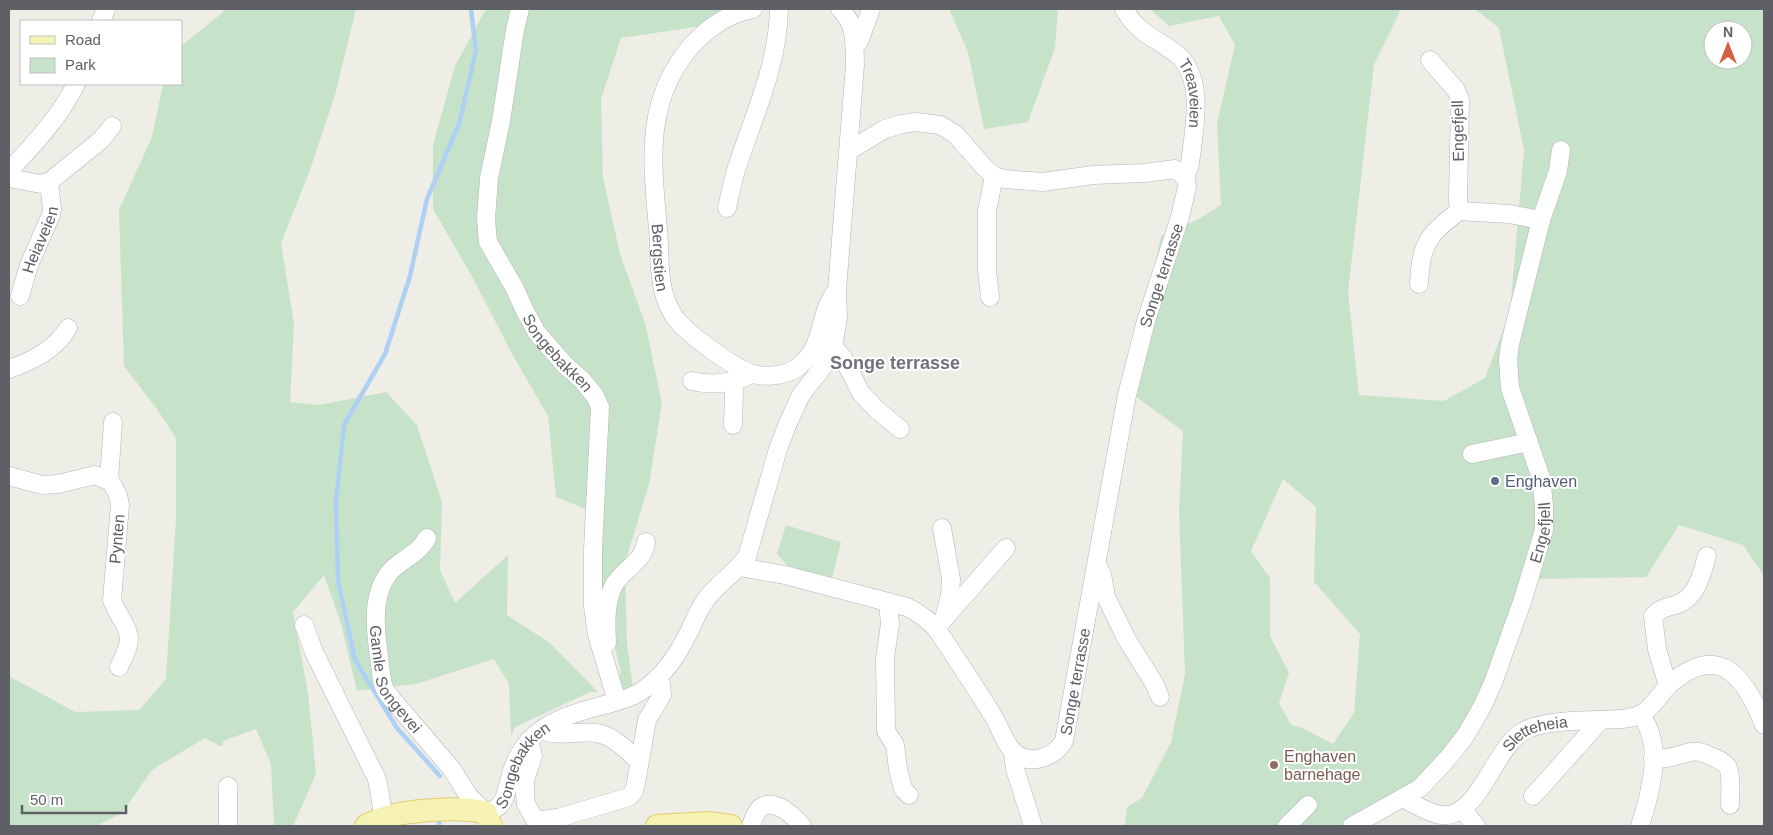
<svg xmlns="http://www.w3.org/2000/svg" width="1773" height="835" viewBox="0 0 1773 835" font-family="Arial,sans-serif">
	<style>
		.green { fill: #c6e3c9; fill-rule: evenodd }
		.lines { fill: none; stroke-linecap: round; stroke-linejoin: round }
		.stream { stroke: #afd0f5; stroke-width: 4.5 }
		.minor-casing { stroke: #b3b5b9; stroke-width: 19 }
		.major-casing { stroke: #e1cc6c; stroke-width: 24 }
		.minor { stroke: #fff; stroke-width: 18 }
		.major { stroke: #f6f2b4; stroke-width: 22 }
		.service-dot { fill: #5c6f8a; stroke: #fff; stroke-width: 2 }
		.education-dot { fill: #8d6e63; stroke: #fff; stroke-width: 2 }
		.labels { text-anchor: middle; dominant-baseline: central; stroke-width: 4; stroke-linejoin: round; paint-order: stroke }
		.street-label { font-size: 16px; fill: #5e6065; stroke: #fff }
		.service-label { font-size: 16px; fill: #4e5e75; stroke: #fff; text-anchor: start }
		.education-label { font-size: 16px; fill: #785e54; stroke: #fff; text-anchor: start }
		.neighbourhood-label { font-size: 18px; font-weight: bold; fill: #6f7277; stroke: #fff }
	</style>
	<rect width="100%" height="100%" fill="#eeede6"/>
	<path class="green" d="M227 9H356L335 95 310 170 281 243 294 324 290 402 319 405 386 392 417 425 442 502 440 570 455 603 508 555 507 615 550 643 598 692H590L515 727 511 736 509 684 494 659 416 684 357 691 341 624 324 575 293 612 308 693 316 774 293 826H274L271 764 256 729 223 741 222 747 205 738 152 770 122 813 96 826H9V676L75 712 139 710 166 679 176 519V438L157 409 124 366 119 210 152 137 163 84H181V46Z
		M486 9H755L702 26 621 38 601 99 603 177 620 254 645 323 662 403 649 484 625 563 627 644 633 688 613 690 621 673 602 592 593 512 556 497 548 416 512 354 474 280 433 209V145L455 66Z
		M949 9H1058L1055 48 1028 122 984 129 968 52Z
		M1150 9H1401L1374 65 1348 292 1359 395 1444 401 1485 378 1510 312 1524 150 1499 28 1475 9H1764V576L1743 545 1679 525 1646 577 1536 579 1480 723 1443 777 1367 826H1125L1127 807 1142 798 1171 742 1185 674 1179 510 1183 431 1135 396 1145 315 1161 236 1199 219 1221 205 1217 124 1235 45 1219 16 1169 26ZM1713 30H1743V60H1713ZM1283 479 1316 507 1314 582 1360 634 1354 713 1333 744 1300 727 1291 725 1279 703 1289 673 1270 636V578L1251 551Z
		M786 525 841 542 832 578 819 577 792 570 777 554Z"/>
	<g class="lines">
		<path class="stream" d="M440 776 397 728 355 660 338 581 336 502 344 425 385 354 410 276 427 199 459 124 476 51 471 9
			M439 826V822"/>
		<g class="minor-casing">
			<g id="minor">
				<path id="s1" d="M520 9 515 30 501 121 489 178 486 219 488 242 514 287 525 311 537 333 565 365 582 380 595 396 600 407 593 550V606L597 635 617 701"/>
				<path id="s2" d="M753 9C728 13 709 27 692 45 644 100 652 161 658 229 660 251 658 279 666 300 669 307 672 315 677 320 690 336 732 366 750 373 764 378 786 376 798 367 825 346 817 319 834 294"/>
				<path id="s3" d="M1124 9C1128 15 1132 22 1138 27 1150 38 1166 45 1179 56 1205 81 1194 131 1190 163L1188 170 1182 173"/>
				<path d="M101 21 106 9"/>
				<path d="M855 44 859 42 871 9"/>
				<path d="M1430 60 1456 90 1460 100 1458 200 1459 211"/>
				<path d="M9 171C35 143 59 118 76 84"/>
				<path d="M9 178 41 184 49 182 101 140 112 126"/>
				<path d="M727 208C730 194 733 180 737 167 754 115 778 65 779 9"/>
				<path d="M1419 284C1421 243 1428 235 1459 211L1509 214 1541 220"/>
				<path id="s4" d="M20 296 29 265 51 215 52 209 49 182"/>
				<path d="M990 297 987 270V211L994 176"/>
				<path d="M833 346 843 358 861 393 876 409 900 429"/>
				<path d="M9 369C32 361 55 350 68 328"/>
				<path d="M692 381C712 386 733 383 752 374"/>
				<path d="M733 381 734 392 733 425"/>
				<path d="M1472 454 1529 442"/>
				<path d="M9 476 42 485 58 484 95 475 111 482 118 495 120 505 112 600C116 612 125 622 128 633 132 643 123 658 119 667"/>
				<path d="M109 481 113 422"/>
				<path d="M942 528 951 579 950 595 945 615"/>
				<path id="s5" d="M427 538C418 555 399 560 388 574 370 599 376 635 380 664 381 671 381 680 384 687 385 691 389 695 392 699L451 768 468 795 486 813C490 811 496 809 499 806 507 798 507 787 510 778 513 765 520 751 529 741 547 720 578 712 604 705 615 702 629 699 640 692 665 676 678 654 691 628 695 619 699 609 705 601 717 584 735 573 747 557L778 449 788 423 801 395 822 368 833 346 838 318 837 290 855 65C854 43 857 25 840 9"/>
				<path d="M1097 565 1102 574 1106 597 1126 638 1154 683 1160 697"/>
				<path id="s6" d="M739 567 785 575 907 607C919 613 927 619 936 628 955 657 975 686 993 716 1000 727 1005 745 1015 753 1031 766 1054 757 1064 741L1127 395 1146 321 1180 217 1187 187 1186 178 1175 169 1145 173 1093 175 1043 182 1004 179 994 176 985 168 955 134 940 125 916 122 902 124 885 129 850 150"/>
				<path d="M888 603 890 624 885 658 886 731 895 745 898 769 903 789 909 795"/>
				<path d="M304 625 314 652 376 777C381 790 380 804 384 817"/>
				<path d="M936 628 1006 548"/>
				<path d="M607 643C606 625 605 601 614 585 623 569 644 562 646 542"/>
				<path d="M1668 686 1657 649 1653 616C1662 606 1669 608 1680 603 1698 595 1702 572 1707 556"/>
				<path d="M542 730C559 738 578 730 596 733 613 735 627 751 639 761"/>
				<path d="M529 740 533 756 525 780V794L526 804 534 818 542 820 558 818 629 797 634 791 636 783 647 720 662 695 661 685 656 679"/>
				<path d="M1013 752 1015 769 1033 826"/>
				<path d="M1653 758C1667 760 1674 756 1687 753 1696 750 1702 752 1710 756 1716 758 1723 761 1727 766 1732 773 1730 796 1730 805"/>
				<path d="M228 786V826"/>
				<path d="M1533 796 1601 720"/>
				<path id="s7" d="M1403 798C1414 804 1428 813 1441 815 1479 819 1493 750 1522 732 1540 721 1575 721 1596 720 1611 719 1627 721 1641 714 1653 708 1660 693 1670 684 1720 641 1745 677 1764 725"/>
				<path d="M1462 809 1476 826"/>
				<path d="M751 826C753 820 755 813 760 808 774 797 794 816 802 826"/>
				<path d="M1287 826 1308 805"/>
				<path id="s8" d="M1352 826 1420 788 1449 757 1466 735 1482 707 1493 683 1523 599 1544 530V505L1541 478 1510 388 1508 360 1510 344 1541 220 1558 171 1561 150"/>
				<path d="M1640 826C1648 801 1659 762 1651 736 1649 728 1645 721 1641 714"/>
			</g>
		</g>
		<g class="major-casing">
			<path id="major" d="M366 826C372 823 378 820 384 818 406 810 464 806 486 813L491 826
				M657 826 707 823 731 826"/>
		</g>
		<use href="#minor" class="minor"/>
		<use href="#major" class="major"/>
	</g>
	<circle class="service-dot" cx="1495" cy="481" r="5"/>
	<circle class="education-dot" cx="1274" cy="765" r="5"/>
	<g class="labels">
		<g class="street-label">
			<text stroke="none"><textPath href="#s3" startOffset="114">Treaveien</textPath></text>
			<text transform="translate(1458 131) rotate(-91)">Engefjell</text>
			<text stroke="none"><textPath href="#s4" startOffset="60">Heiaveien</textPath></text>
			<text stroke="none"><textPath href="#s2" startOffset="294">Bergstien</textPath></text>
			<text stroke="none"><textPath href="#s6" startOffset="890">Songe terrasse</textPath></text>
			<text stroke="none"><textPath href="#s1" startOffset="368">Songebakken</textPath></text>
			<text stroke="none"><textPath href="#s8" startOffset="365">Engefjell</textPath></text>
			<text transform="translate(117 539) rotate(-85)">Pynten</text>
			<text stroke="none"><textPath href="#s5" startOffset="166">Gamle Songevei</textPath></text>
			<text stroke="none"><textPath href="#s6" startOffset="474">Songe terrasse</textPath></text>
			<text stroke="none"><textPath href="#s7" startOffset="174">Sletteheia</textPath></text>
			<text stroke="none"><textPath href="#s5" startOffset="395">Songebakken</textPath></text>
		</g>
		<g class="service-label">
			<text x="1505" y="481">Enghaven</text>
		</g>
		<g class="education-label">
			<text x="1284" y="756">Enghaven<tspan x="1284" dy="18">barnehage</tspan></text>
		</g>
		<g class="neighbourhood-label">
			<text x="895" y="363">Songe terrasse</text>
		</g>
	</g>
	<rect width="1773" height="835" fill="none" stroke="#5e6065" stroke-width="20"/>
	<rect x="20" y="20" width="162" height="65" fill="#ffffff" stroke="#bfbfc1"/>
	<rect x="30" y="36" width="25" height="8" fill="#f6f2b4" stroke="#bfbfc1"/>
	<text x="65" y="45" font-size="15" fill="#5e6065">Road</text>
	<rect x="30" y="58" width="25" height="15" fill="#c6e3c9" stroke="#bfbfc1"/>
	<text x="65" y="70" font-size="15" fill="#5e6065">Park</text>
	<g transform="translate(1728 45)"><circle r="24" fill="#ffffff" stroke="#bfbfc1"/>
	<path d="M0-4L9 19L0 12L-9 19Z" fill="#d55f45"/>
	<text y="-8" font-size="14" font-weight="bold" text-anchor="middle" fill="#5e6065">N</text>
	</g>
	<path d="M22 805v8h104v-8" fill="none" stroke="#5e6065" stroke-width="2.5"/>
	<text x="30" y="805" font-size="15" fill="#5e6065" stroke="#ffffff" stroke-width="4" paint-order="stroke">50 m</text>
</svg>
